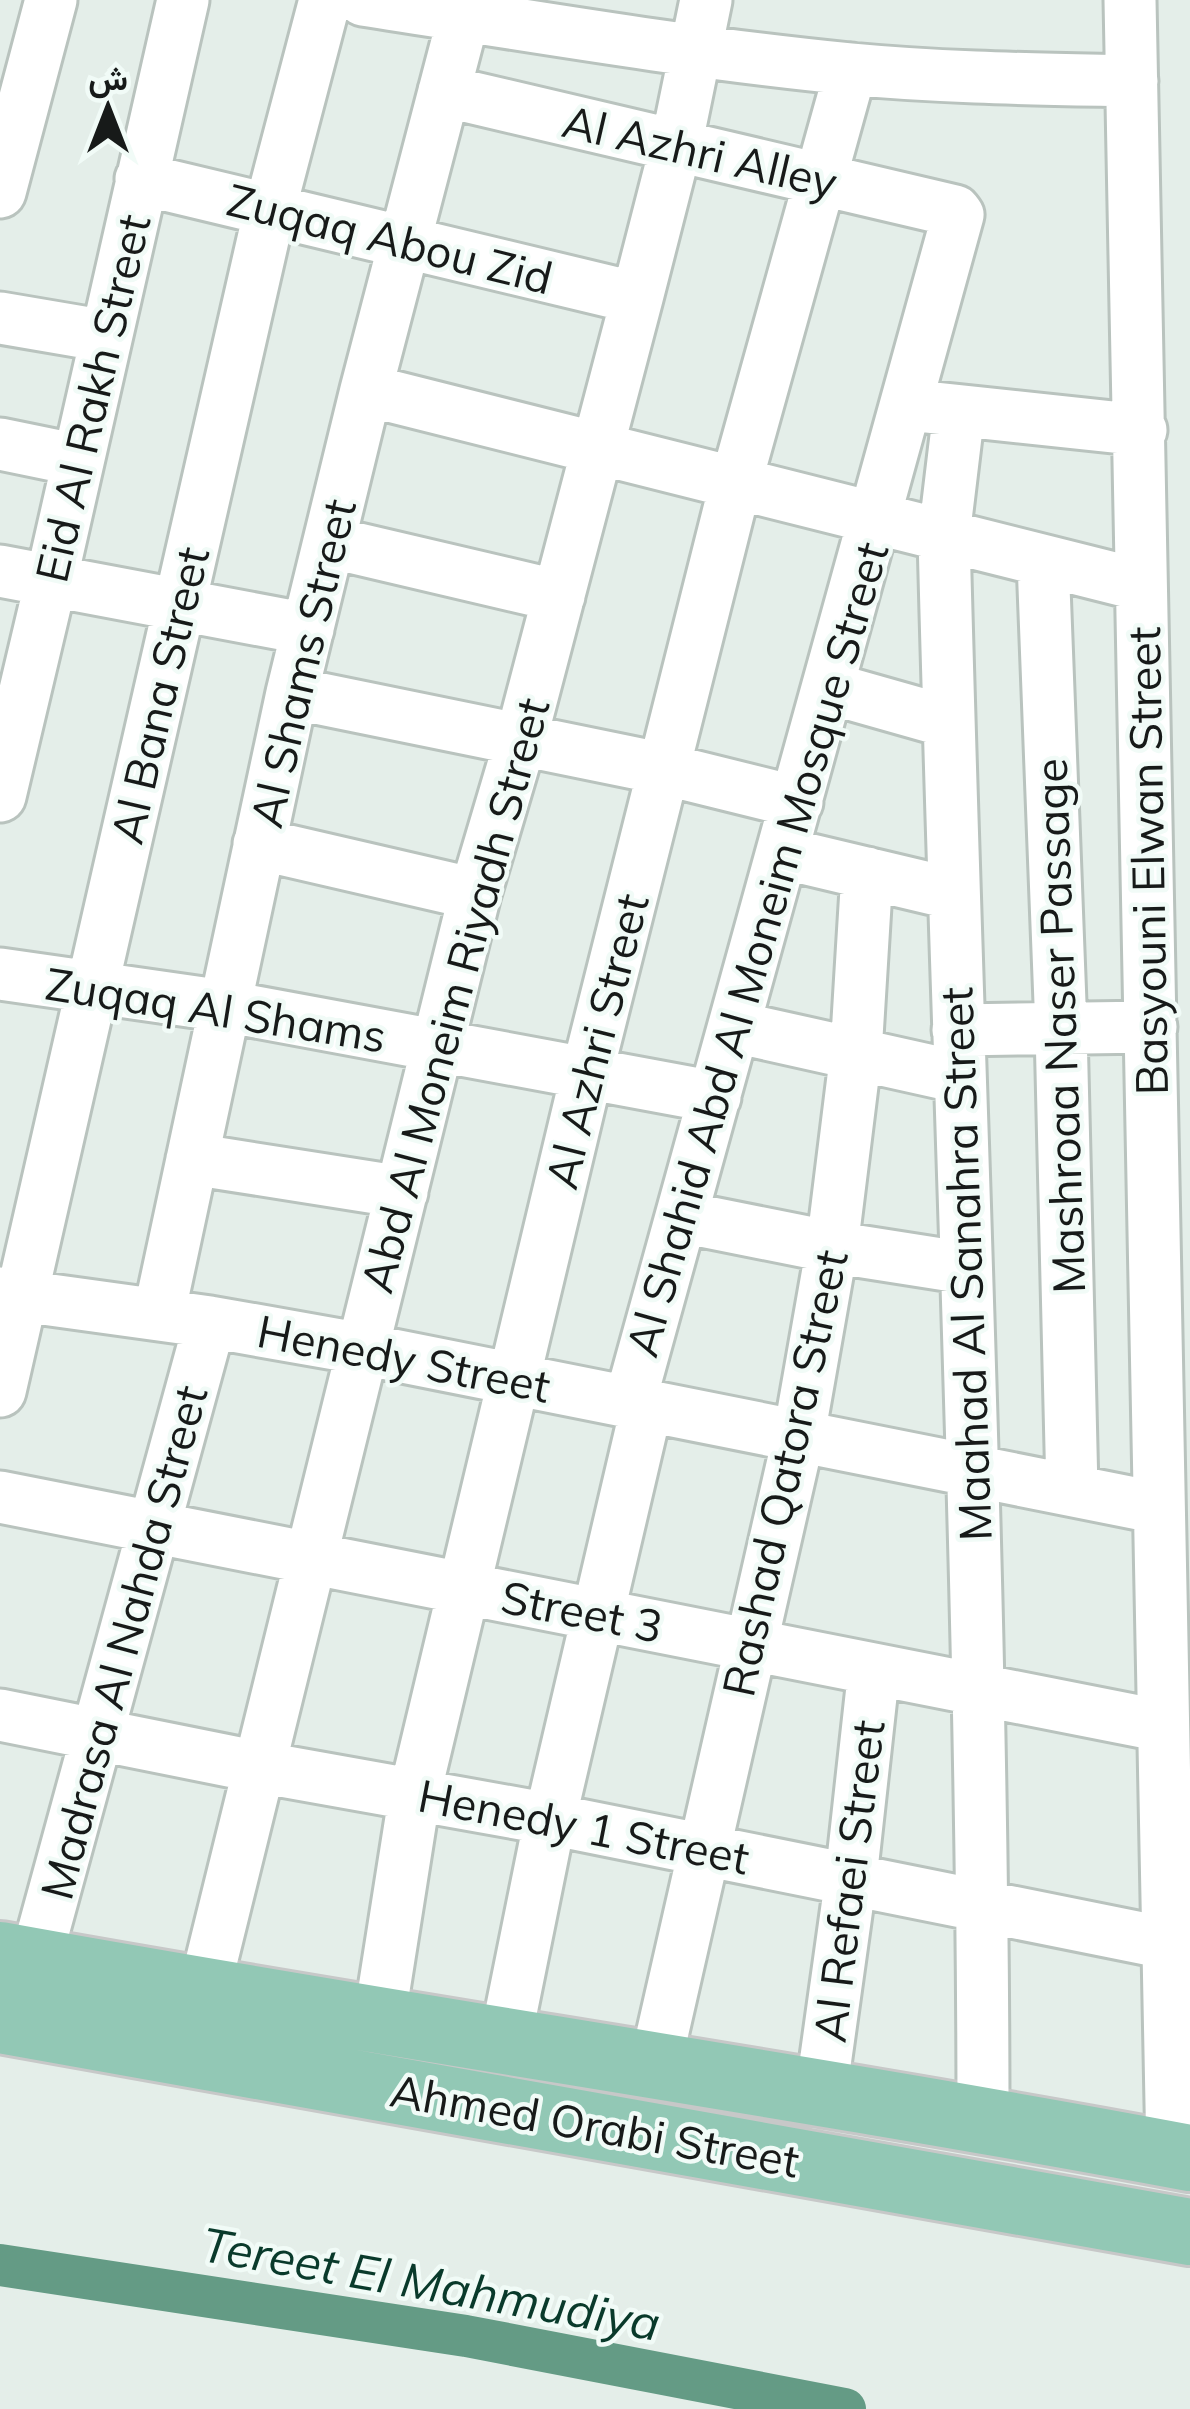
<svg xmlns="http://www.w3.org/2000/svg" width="1190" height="2409" viewBox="0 0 1190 2409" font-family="Mulish,Vazirmatn,sans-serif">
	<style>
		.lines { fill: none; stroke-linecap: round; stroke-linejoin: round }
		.canal { stroke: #649b85; stroke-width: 42 }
		.minor-casing { stroke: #b9c3be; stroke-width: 57 }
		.major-casing { stroke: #c7c8c8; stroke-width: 72 }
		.minor { stroke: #fff; stroke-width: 51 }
		.major { stroke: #92c8b5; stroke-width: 66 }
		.labels { text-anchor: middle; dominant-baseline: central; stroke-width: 9; stroke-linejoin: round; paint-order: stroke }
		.street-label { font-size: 45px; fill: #171a19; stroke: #f1fbf7 }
		.water-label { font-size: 48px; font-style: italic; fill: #093a2b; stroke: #f1fbf7 }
	</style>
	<rect width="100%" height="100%" fill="#e4eee9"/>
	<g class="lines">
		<path class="canal" d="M0 2265 466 2336 845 2409"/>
		<g class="minor-casing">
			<path id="minor" d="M363 0C525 25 687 53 850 69 944 78 1038 79 1132 81
				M1130 0 1172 2155
				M444 91 955 211 958 215 634 1387C634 1399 643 1408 643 1422L550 1819 505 2042
				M141 179 637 298
				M0 192 51 0
				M0 318 106 336
				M366 390 1141 585
				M926 407 1141 430
				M959 411 944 536C957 1063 983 1591 983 2119
				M0 444 78 460
				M329 542 559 596
				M1043 561 1061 1029 1072 1490
				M0 571 308 629
				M829 688 949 722
				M292 693 664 769 797 802
				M0 796 51 581 183 0
				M259 844 475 894
				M782 853 954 894
				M0 974 224 1006 715 1097
				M735 1027 959 1077
				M958 1030 1151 1027
				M192 1159 402 1192
				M682 1217 832 1247 966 1268
				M0 1293 210 1322 363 1349 1159 1508
				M159 1314 292 693 366 390 468 0
				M0 1391 270 209 325 0
				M0 1497 1163 1726
				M0 1715 259 1767 550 1819 1166 1943
				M35 1962 210 1322
				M204 1991 475 894 521 739 637 298 676 146 706 0
				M379 2021 415 1793 587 1073 736 482 851 69
				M655 2066 799 1435 832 1247 856 1053 867 873
				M821 2093 851 1878 874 1669"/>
		</g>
		<g class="major-casing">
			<path id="major" d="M0 1955C396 2027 795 2084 1190 2158
				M0 2020 1190 2232"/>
		</g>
		<use href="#minor" class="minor"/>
		<use href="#major" class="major"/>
	</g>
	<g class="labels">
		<g class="street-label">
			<text transform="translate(700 151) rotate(13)">Al Azhri Alley</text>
			<text transform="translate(390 238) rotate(14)">Zuqaq Abou Zid</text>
			<text transform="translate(92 398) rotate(-77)">Eid Al Rakh Street</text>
			<text transform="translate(302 663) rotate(-77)">Al Shams Street</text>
			<text transform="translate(159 695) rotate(-77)">Al Bana Street</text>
			<text transform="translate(1147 861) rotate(-91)">Basyouni Elwan Street</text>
			<text transform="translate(756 949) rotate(-74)">Al Shahid Abd Al Moneim Mosque Street</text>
			<text transform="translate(454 995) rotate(-75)">Abd Al Moneim Riyadh Street</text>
			<text transform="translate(216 1009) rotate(9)">Zuqaq Al Shams</text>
			<text transform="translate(1059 1026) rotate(-92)">Mashroaa Naser Passage</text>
			<text transform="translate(596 1041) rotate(-76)">Al Azhri Street</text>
			<text transform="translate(965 1264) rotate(-92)">Maahad Al Sanahra Street</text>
			<text transform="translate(404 1358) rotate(11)">Henedy Street</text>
			<text transform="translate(784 1473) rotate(-78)">Rashad Qatora Street</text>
			<text transform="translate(582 1611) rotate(11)">Street 3</text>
			<text transform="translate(123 1642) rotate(-75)">Madrasa Al Nahda Street</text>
			<text transform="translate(584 1826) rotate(11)">Henedy 1 Street</text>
			<text transform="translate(848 1881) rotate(-83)">Al Refaei Street</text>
			<text transform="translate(595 2125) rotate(10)">Ahmed Orabi Street</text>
		</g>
		<g class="water-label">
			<text transform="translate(431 2283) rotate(10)">Tereet El Mahmudiya</text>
		</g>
	</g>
	<g transform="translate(108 108)" stroke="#f1fbf7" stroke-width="9" paint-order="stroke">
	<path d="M0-9L21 45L0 30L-21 45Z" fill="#171a19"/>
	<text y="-18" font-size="33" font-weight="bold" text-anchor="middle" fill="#171a19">ش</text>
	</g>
</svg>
